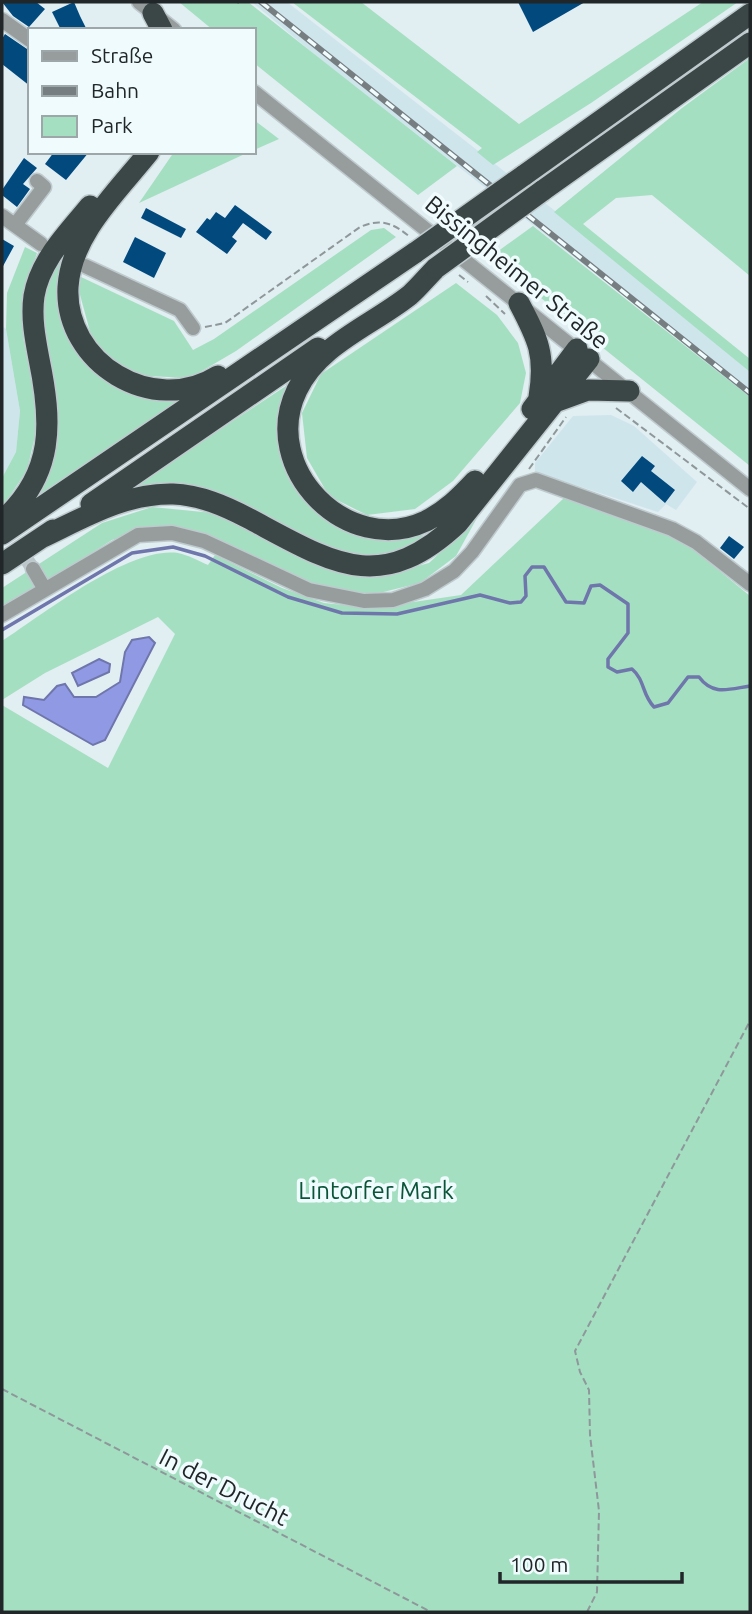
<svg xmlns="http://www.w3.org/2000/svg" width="752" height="1614" viewBox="0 0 752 1614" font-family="Ubuntu,sans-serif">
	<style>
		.built { fill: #cfe5ec }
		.green { fill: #a5dfc1 }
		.water { fill: #9099e3; stroke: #6f76ab; stroke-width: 2 }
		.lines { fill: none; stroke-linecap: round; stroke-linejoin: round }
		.stream { stroke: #6f76ab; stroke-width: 3.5 }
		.building { fill: #024a7e }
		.minor-tunnel { stroke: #bbc6ca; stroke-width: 14; stroke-dasharray: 14 7; stroke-linecap: butt }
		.minor-casing { stroke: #becace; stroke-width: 17 }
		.highway-casing { stroke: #becace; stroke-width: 24 }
		.path { stroke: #8e989b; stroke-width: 2; stroke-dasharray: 7 3.5; stroke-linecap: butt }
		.minor { stroke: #979d9d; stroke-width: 14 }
		.highway { stroke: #3b4746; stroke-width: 21 }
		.rail-casing { stroke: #767e81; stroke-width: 6 }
		.rail { stroke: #f0fbfe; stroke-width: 3.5; stroke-dasharray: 10; stroke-linecap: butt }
		.highway-bridge-casing { stroke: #becace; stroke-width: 24; stroke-linecap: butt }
		.highway-bridge { stroke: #3b4746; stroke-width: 21 }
		.labels { text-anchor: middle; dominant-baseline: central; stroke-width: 7; stroke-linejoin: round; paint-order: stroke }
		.street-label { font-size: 24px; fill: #212628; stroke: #f0fbfe }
		.park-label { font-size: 24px; fill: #0a5438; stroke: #f0fbfe }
	</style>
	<rect width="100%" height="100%" fill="#e1eef2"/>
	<path class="built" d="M252 2H287L577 228 750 372V400L674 335 314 54Z
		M2 326 6 329 20 411 16 452 2 478Z
		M611 415 634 426 697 482 676 510 666 504 658 512 535 472V463L573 416Z"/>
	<path class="green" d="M179 2H248L457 166 418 195 254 63V30H213Z
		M292 2H361L519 124 703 2H738L591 103 493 165 477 152 482 148Z
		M750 58V276L652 195 616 198 583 224 750 359V372L554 212 682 108Z
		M254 120 279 139 254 150Z
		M174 152H249L139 203Z
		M533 226 750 397V466L490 257Z
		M384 228 396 237 236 351 190 378 147 376 120 366 92 339 79 291 81 277 174 321 193 350 214 339 371 230Z
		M25 247 37 253 26 285 23 337 39 419 27 470 2 508V478L16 452 20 411 6 329 7 293Z
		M54 262 65 266 83 356 186 397 30 501 49 376 41 291Z
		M456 283 497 315 518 343 526 373 520 403 453 481 415 509 367 515 329 496 307 458 302 413 321 374Z
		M292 382C288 391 282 402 280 412 266 478 317 532 381 538 394 540 410 535 424 533L419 543 384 557 352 558 318 546 230 502 125 492Z
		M564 498 681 539 750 596V1612H2V705L108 768 175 634 158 617 45 673 2 700V641C44 614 129 546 178 553 188 555 199 561 208 565L215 555 282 588 324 603 373 608 461 595Z
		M152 507 213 513 322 566 371 578 429 563 477 518 456 556 420 583 371 595 313 586 196 532 151 527 112 540 2 610V588L102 523Z"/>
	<path class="water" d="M149 637 155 643 105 740 93 745 23 705 24 697 44 700 57 686 65 684 74 697H96L120 682 125 652 132 640Z
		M99 659 110 664 109 672 78 686 72 673Z"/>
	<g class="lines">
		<path class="stream" d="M2 630 132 553 173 547 205 556 288 597 342 613 397 614 480 595 510 603 521 602 526 596 525 576 532 567H544L566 602 584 603 591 586 600 585 628 604V633L608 659V667L617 672 632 669C645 680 642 695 654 707L668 703 688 677H699C713 696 729 689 750 686"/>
	</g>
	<path class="building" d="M2 2H36L45 9 29 27 13 16Z
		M74 2 80 16 87 30H61L52 12Z
		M518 2H585L533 32Z
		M5 34 30 51V86L2 64V39Z
		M54 152H89L66 180 45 164Z
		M24 158 37 168 23 184 30 189 17 207 2 195V190Z
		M235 205 272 232 266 240 243 223 232 237 237 241 227 254 196 232 207 218 210 220 216 212 225 218Z
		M146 208 186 229 181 238 141 218Z
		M135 237 166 253 154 278 123 262Z
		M2 239 14 246 2 268Z
		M642 456 655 466 651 471 675 490 665 503 641 482 633 492 621 481Z
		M729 536 744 547 734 559 720 548Z"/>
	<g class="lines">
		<path class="minor-tunnel" d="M3 524 33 569"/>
		<g class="minor-casing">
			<path id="minor" d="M139 2 174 30
				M2 20 30 40
				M254 92 750 489
				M2 216 41 244
				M15 225 44 187 37 181
				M85 266 180 310 193 328
				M33 569 44 588
				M2 615 138 535 172 533 204 541 309 590 364 601 393 600 425 589 454 571 472 552 520 485 536 480 672 529 696 542 750 584"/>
		</g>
		<g class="highway-casing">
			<path id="highway" d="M153 13 162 30
				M149 152C118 191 71 234 68 287 64 363 153 417 218 376
				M523 176 750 14
				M542 191 750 43
				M436 268C427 277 419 287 410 295 371 326 319 344 297 390 259 468 347 558 426 521 446 511 460 497 475 481
				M519 303C538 339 546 355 539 397
				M555 402 588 390 629 391
				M532 409 577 349
				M91 504 318 348
				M2 521C55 474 52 422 39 359 35 338 31 317 34 296 40 260 68 233 90 206
				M2 534 416 252
				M43 537C85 517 125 493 173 494 200 495 225 506 248 518 331 562 379 597 458 523L589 359
				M2 564 53 530"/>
		</g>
		<path class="path" d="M237 2 239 3
			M459 275 468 282
			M486 296 505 314
			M205 327 225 323 360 227C381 218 393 223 410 237
			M616 408 750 509
			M529 469 566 417
			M2 1389 431 1612
			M587 1612 597 1592 599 1511 590 1435 589 1390 580 1372 575 1351 750 1021"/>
		<use href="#minor" class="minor"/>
		<use href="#highway" class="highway"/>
		<g class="rail-casing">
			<path id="rail" d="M261 2 750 393"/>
		</g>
		<use href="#rail" class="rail"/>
		<g class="highway-bridge-casing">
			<path id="highway-bridge" d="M416 252 523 176
				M436 268 542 191"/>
		</g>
		<use href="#highway-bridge" class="highway-bridge"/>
	</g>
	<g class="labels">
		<g class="street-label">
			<text transform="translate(517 272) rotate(39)">Bissingheimer Straße</text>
			<text transform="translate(224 1487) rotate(27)">In der Drucht</text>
		</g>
		<g class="park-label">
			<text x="376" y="1190">Lintorfer Mark</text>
		</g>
	</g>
	<rect width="752" height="1614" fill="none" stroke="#212628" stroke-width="7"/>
	<rect x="28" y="28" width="228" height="126" fill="#f0fbfe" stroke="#9da6a8" stroke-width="2"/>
	<rect x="42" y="51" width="35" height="10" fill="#979d9d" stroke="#9da6a8" stroke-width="2"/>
	<text x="91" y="63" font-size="21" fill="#212628">Straße</text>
	<rect x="42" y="86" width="35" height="10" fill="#767e81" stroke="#9da6a8" stroke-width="2"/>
	<text x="91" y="98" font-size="21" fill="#212628">Bahn</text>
	<rect x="42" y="116" width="35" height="21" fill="#a5dfc1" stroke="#9da6a8" stroke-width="2"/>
	<text x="91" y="133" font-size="21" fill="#212628">Park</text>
	<path d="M500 1572v10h182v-10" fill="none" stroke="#212628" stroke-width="3.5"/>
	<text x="510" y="1572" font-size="21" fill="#212628" stroke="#f0fbfe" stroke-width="5" paint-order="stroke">100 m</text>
</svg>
